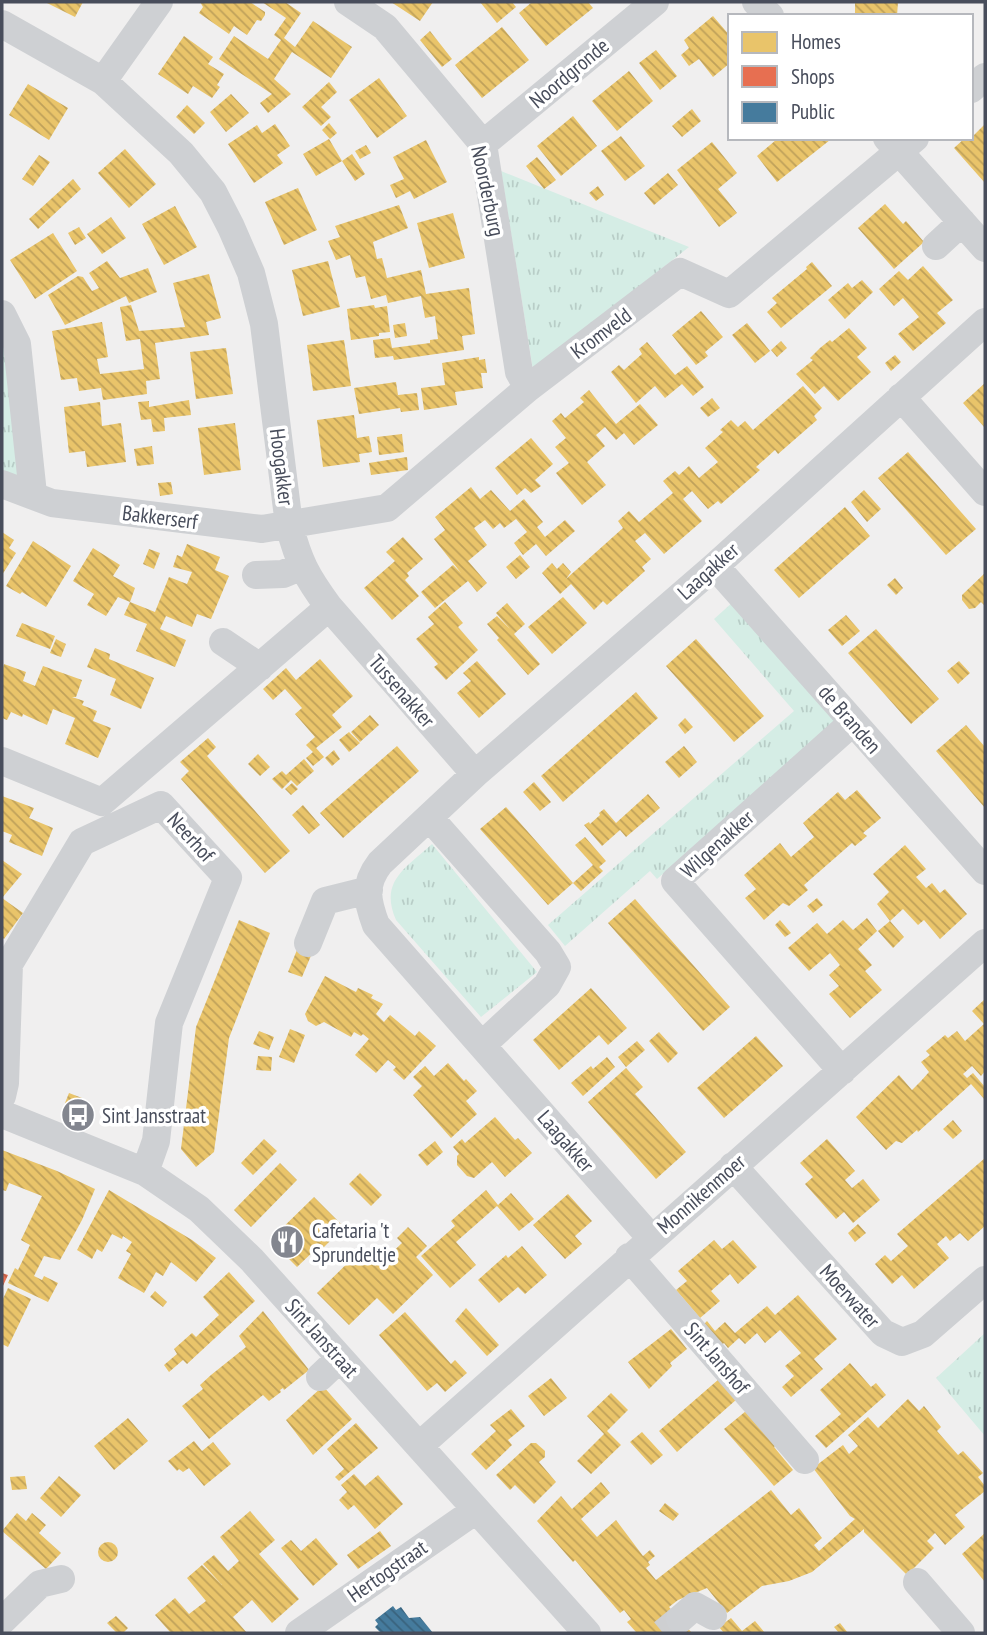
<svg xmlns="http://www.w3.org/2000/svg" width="987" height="1635" viewBox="0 0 987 1635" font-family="'PT Sans Narrow',sans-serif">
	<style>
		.grass { fill: url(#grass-tufts) }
		.homes { fill: url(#homes-back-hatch) }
		.shops { fill: url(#shops-back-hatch) }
		.public { fill: url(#public-back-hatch) }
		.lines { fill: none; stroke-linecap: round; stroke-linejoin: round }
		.minor-tunnel { stroke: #cecfd1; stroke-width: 28; stroke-dasharray: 28 14; stroke-linecap: butt }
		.minor { stroke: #ced0d3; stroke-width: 28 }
		.labels { text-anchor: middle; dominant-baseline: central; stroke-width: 7; stroke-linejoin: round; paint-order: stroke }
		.street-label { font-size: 21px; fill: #484d5b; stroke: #fff }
		.poi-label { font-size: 21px; fill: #484d5b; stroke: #fff; text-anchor: start }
	</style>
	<defs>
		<pattern id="grass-tufts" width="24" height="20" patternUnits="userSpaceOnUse" patternTransform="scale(1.75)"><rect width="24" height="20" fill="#d5ede5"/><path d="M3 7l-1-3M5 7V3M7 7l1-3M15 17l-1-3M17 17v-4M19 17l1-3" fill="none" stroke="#b8cdc7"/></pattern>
		<pattern id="homes-back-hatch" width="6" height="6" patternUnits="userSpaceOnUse" patternTransform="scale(1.75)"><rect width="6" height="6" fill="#e9c46a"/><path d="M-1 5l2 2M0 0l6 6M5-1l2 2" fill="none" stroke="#bfa15a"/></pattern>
		<pattern id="shops-back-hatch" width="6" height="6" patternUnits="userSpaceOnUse" patternTransform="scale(1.75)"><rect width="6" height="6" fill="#e76f51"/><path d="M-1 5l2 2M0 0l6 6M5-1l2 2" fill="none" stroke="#bd5d46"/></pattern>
		<pattern id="public-back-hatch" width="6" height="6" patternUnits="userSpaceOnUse" patternTransform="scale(1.75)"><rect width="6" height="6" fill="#457b9d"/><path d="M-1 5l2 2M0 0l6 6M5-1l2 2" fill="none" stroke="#39627c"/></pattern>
	</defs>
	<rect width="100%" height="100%" fill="#f0efef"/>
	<path class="grass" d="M501 171 689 247 533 370Z
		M2 330 19 475 2 478Z
		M733 602 837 721 657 879 650 871 565 946 548 925 794 711 714 619Z
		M432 844 537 972 481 1017 396 920C379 881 406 868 432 844Z
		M985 1333V1436L936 1378Z"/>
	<path class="homes" d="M45 2H83L75 17Z
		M200 2H250L265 12V15L261 21 257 20 247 35 234 26 229 34 199 13 203 7Z
		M262 2H285L301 13 284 38 295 47 313 21 352 47 331 78 292 52 274 79 291 94 268 113 260 103 272 94 219 59 234 36 268 59 281 40 274 35 286 18Z
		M391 2H433L420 21Z
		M480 2H512L516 7 497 23Z
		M532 2H588L593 8 546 46 519 13Z
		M855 2H898L897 16H855Z
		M713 16 730 36V63L713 77 699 59 689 66 681 55 689 48 684 40Z
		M502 27 529 60 482 98 455 65Z
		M430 31 452 59 442 67 420 40Z
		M184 36 213 57 208 64 224 74 217 85 220 87 212 98 193 86 188 94 158 74Z
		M656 50 677 76 660 90 639 63Z
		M629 71 653 101 617 131 592 101Z
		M379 78 407 116 377 138 349 100Z
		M329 82 337 92 321 107 331 117 321 126 302 107Z
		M28 84 68 108 49 140 9 115Z
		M231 94 249 113 226 132 210 112Z
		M187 105 205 123 194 134 176 117Z
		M692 109 701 121 682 137 672 126Z
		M573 116 597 146 561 176 537 146Z
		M329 123 337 133 330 139 322 130Z
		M275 124 290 146 277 155 283 163 254 183 228 144 257 125 262 133Z
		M985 124V183L954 148 965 138H971Z
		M621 136 645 166 625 181 601 151Z
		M775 138H828L830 140 777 182 757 156 776 140Z
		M329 139 342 161 316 176 303 154Z
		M426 140 447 182 414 199 410 191 396 198 390 185 404 179 393 157Z
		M712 142 737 173 718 189 737 213 719 227 677 170Z
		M366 145 371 153 360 159 355 151Z
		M125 149 156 184 129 208 98 173Z
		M352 154 365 174 355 181 342 161Z
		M39 155 50 162 33 186 22 179Z
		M537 157 556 180 544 189 526 166Z
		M668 173 678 185 654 205 644 193Z
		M73 179 81 189 38 229 29 219Z
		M598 186 604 195 596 201 589 193Z
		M298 188 317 230 284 245 265 202Z
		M885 204 903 224 906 221 924 242 894 269 858 228Z
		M399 205 408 228 373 242 377 259 382 258 387 278 421 270 426 294 469 288 475 334 462 336 464 350 394 360 393 356 375 358 373 340 390 338 392 348 430 343V340L438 339 435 316 425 318 421 296 388 303 386 295 371 299 365 276 356 278 350 255 336 260 328 241 340 237 335 226Z
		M175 206 197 247 164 265 142 224Z
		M453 213 465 258 429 268 417 223Z
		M111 217 126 238 102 254 87 234Z
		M79 227 86 238 75 245 68 233Z
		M53 233 77 271 35 299 10 260Z
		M107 261 120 278 148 268 157 292 129 303 126 296 65 325 48 295 78 276 83 277 92 291 99 288 89 273Z
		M328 261 340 307 303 316 292 270Z
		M812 262 832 286 781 328 767 312 777 303 772 298 807 269 806 267Z
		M923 266 953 300 937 313 946 323 913 351 898 334 919 317 903 298 894 306 879 289 899 271 908 280Z
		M209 274 221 318 206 322 209 335 155 343 160 379 146 381 147 394 103 400 101 388 79 391 77 378 61 380 52 331 102 322 108 357 97 359 100 374 144 369 140 339 126 341 120 307 131 305 139 331 185 327 173 283Z
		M862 280 873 292 845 319 828 300 848 283 852 288Z
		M374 305 375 308 387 306 390 332 379 333V336L351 340 347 309Z
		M701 311 723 337 705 352 708 356 696 365 672 335Z
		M405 323 407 336 395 338 393 325Z
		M747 323 770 351 755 363 732 335Z
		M849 328 867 348 857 357 871 372 838 401 824 386 815 394 796 374 813 360 810 358 820 348 830 340 832 342Z
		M344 340 351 386 313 391 307 345Z
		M781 341 787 348 777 357 771 350Z
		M647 342 675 375 687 366 704 387 693 396 682 384 665 398 655 386 636 403 611 372 619 365 624 370 634 361 642 354 639 349Z
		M226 348 233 394 196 399 190 352Z
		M895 355 901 362 891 371 885 363Z
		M479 357V360L485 359 487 373H481L483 388 455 392 457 405 424 410 421 388 445 385 442 363Z
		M396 382 398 395 417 393 419 410 401 412 400 408 359 414 354 388Z
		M985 383V428L963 403Z
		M803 386 822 408 814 416 817 420 778 454 775 450 756 467 760 470 721 504 718 501 708 509 692 491 683 499 702 521 664 554 645 533 635 541 651 559 642 567 645 571 607 605 603 601 594 610 571 584 560 594 542 573 552 563 557 569 563 563 571 572 566 579 623 528 618 521 629 511 639 522 673 493 663 481 675 471 679 475 689 466 699 478 718 462 705 448 723 432 720 430 731 420 738 427 745 421 753 430Z
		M589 390 616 424 640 404 658 425 634 445 624 433 616 440 605 427 596 435 605 446 587 462 606 485 582 505 556 473 569 463 555 447 566 438 552 421 561 413 565 418 584 402 580 398Z
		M712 398 720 408 708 417 700 408Z
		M189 400 191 415 164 418 165 431 153 432 151 419 141 420 138 402 149 401V407Z
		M100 402 102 426 121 423 126 462 87 467 85 451 69 453 64 407Z
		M354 415 357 438 369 436 372 452 359 454 360 462 323 467 317 420Z
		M235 423 241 470 204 475 198 428Z
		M402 434 404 452 379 455 377 437Z
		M531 438 553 464 535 480 541 486 531 493 525 488 517 495 495 468Z
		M152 446 154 464 137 466 134 449Z
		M908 452 976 529 946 555 878 478Z
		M407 457 408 470 371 475 369 463Z
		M171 482 173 494 160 496 158 483Z
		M471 487 480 499 491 490 510 511 524 499 543 522 537 527 545 537 565 520 575 531 546 556 536 544 523 555 514 543 527 532 516 519 504 528 500 523 493 529 485 520 474 528 487 545 468 561 487 583 477 592 468 581 435 608 421 592 453 565 461 573 434 539 445 530 435 517Z
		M864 490 881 509 867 522 851 502Z
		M845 507 870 536 799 598 774 570Z
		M2 532 14 540 9 548 16 553 2 575Z
		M403 537 423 559 407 573 409 576 405 580 419 596 392 620 364 588 395 561 386 552Z
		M33 541 71 566 46 607 22 592 20 594 6 586Z
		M187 544 220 557 215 570 229 576 211 619 197 614 192 627 166 616 160 629 186 640 175 667 136 651 147 624 124 615 130 602 155 612 169 577 187 584 192 572 173 567 177 555 182 557Z
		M93 548 120 565 113 576 135 588 130 602 118 597 106 616 87 605 94 594 73 581Z
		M149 549 160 553 154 569 143 564Z
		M520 555 530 567 516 579 506 567Z
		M985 573V606L981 602 975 608 969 609 962 600V595Z
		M895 578 903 588 896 595 887 585Z
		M563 597 587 623 552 654 528 627Z
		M445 602 463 623 458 627 478 650 446 680 434 667 438 664 416 639 434 624 428 617Z
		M507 603 525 624 514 634 540 664 528 675 497 640 499 638 487 624 497 616 510 629 496 613Z
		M846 615 860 631 842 646 828 630Z
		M22 623 55 636 50 649 16 636Z
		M876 629 939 699 911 724 848 653Z
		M56 639 66 644 61 657 50 653Z
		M696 639 764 716 734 742 666 666Z
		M95 648 110 654 109 659 154 678 141 709 110 695 116 679 87 667Z
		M320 659 353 696 332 715 342 727 316 748 324 757 313 766 306 758 313 752 306 745 315 737 295 714 302 708 285 689 273 700 263 689 286 668 296 680Z
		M477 661 506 694 479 718 457 693 471 681 463 673Z
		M959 661 970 673 958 684 947 671Z
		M4 664 26 672 23 681 35 686 43 666 82 680 76 697H72L84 701 82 705 97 711 93 721 111 728 98 758 65 744 75 718 53 709 47 725 27 716 23 714 22 717 11 712 7 720 2 718V671Z
		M636 692 658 718 563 802 541 776Z
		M370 715 379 725 360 742 351 732Z
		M685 718 693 727 685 734 678 725Z
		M966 725 985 747V808L936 751Z
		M349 732 360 743 349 752 339 740Z
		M208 738 216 747 207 756 290 851 265 873 181 779 189 771 180 762Z
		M397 746 419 771 343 838 320 813Z
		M684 746 697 762 679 778 665 762Z
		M334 750 340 759 332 766 325 758Z
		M258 754 270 767 260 776 248 764Z
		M304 759 314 771 297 786 291 780 282 789 272 779 282 771 286 775Z
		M534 782 551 802 540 811 523 792Z
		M292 783 298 789 291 795 285 789Z
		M857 790 881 818 863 833 867 836 855 846 852 843 804 885 808 890 789 906 783 903 764 920 745 898 756 889 744 875 780 843 791 857 814 837 803 823 838 792 845 800Z
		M648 794 660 808 626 837 620 830 602 846 584 825 589 822 590 824 600 815 599 813 604 809 616 823Z
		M2 796 34 808 29 818 53 828 42 856 9 842 12 835 2 831Z
		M303 805 320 825 309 834 292 815Z
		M506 807 573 883 548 905 480 829Z
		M585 837 606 861 599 867 603 871 581 891 573 883 593 865 575 845Z
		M905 845 926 869 916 877 926 888 932 883 940 893 945 889 967 914 940 939 924 920 918 925 903 909 890 921 904 937 893 948 878 931 890 921 877 904 889 892 873 874Z
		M2 860 22 874 2 898 23 913 4 939 2 937Z
		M817 898 823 905 813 913 807 906Z
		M635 899 730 1007 703 1031 608 923Z
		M867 918 877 931 858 949 872 965 865 971 882 990 850 1018 829 994 839 986 829 975 840 965 830 953 809 971 788 948 817 923 827 934 843 920 853 930Z
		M239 920 270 933 229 1038 214 1152 196 1167 181 1149 196 1027Z
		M780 920 791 933 785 937 775 925Z
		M299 945 313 951 302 977 288 972Z
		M325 976 356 992 358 988 373 995 371 998 383 1004 376 1014 384 1022 390 1015 415 1036 419 1031 436 1046 404 1080 393 1070 396 1067 388 1060 376 1073 355 1055 369 1039 363 1034 361 1036 354 1032 351 1037 324 1022 316 1026 308 1021 305 1014Z
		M591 988 627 1028 608 1045 599 1035 559 1070 533 1040Z
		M985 999V1071L981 1076 972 1066 963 1074 967 1078 973 1073 985 1087V1100L971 1084 918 1132 917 1130 902 1143 896 1141 886 1150 856 1117 899 1075 912 1090 921 1081 929 1072 921 1062 930 1055 926 1051 945 1035 948 1038 957 1031 965 1041 984 1024 972 1011Z
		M290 1029 305 1035 294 1063 279 1057Z
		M259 1031 274 1037 269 1050 253 1044Z
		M659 1032 678 1053 668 1063 649 1041Z
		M756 1036 783 1066 724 1118 697 1088Z
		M637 1041 645 1050 626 1067 618 1057Z
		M258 1056 272 1057 271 1071 256 1070Z
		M607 1057 615 1067 583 1096 571 1083 591 1066 593 1069Z
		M448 1063 464 1081 466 1079 477 1091 466 1101 477 1114 451 1138 413 1095 422 1086 413 1077 425 1066 434 1076Z
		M626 1068 643 1087 635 1094 686 1152 656 1179 588 1102Z
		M69 1093 82 1098 77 1108 65 1103Z
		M495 1117 515 1140 518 1138 532 1153 505 1177 492 1162 474 1178 467 1176 457 1165V1156L459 1154 453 1147 462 1139 465 1143Z
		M953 1120 962 1131 953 1139 943 1129Z
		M264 1139 277 1151 253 1175 241 1163Z
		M827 1139 855 1171 845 1180 852 1188 863 1179 880 1200 853 1223 844 1212 836 1219 805 1184 813 1177 800 1163Z
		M435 1141 443 1152 427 1166 418 1155Z
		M2 1150 57 1171 95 1189 82 1220 60 1260 44 1256 34 1276 42 1280 44 1276 58 1283 48 1302 8 1283 15 1268 18 1270 30 1245 21 1240 42 1196 9 1183 6 1191 2 1190Z
		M985 1158V1226L968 1241 960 1233 950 1241 946 1236 937 1244 949 1258 914 1289 902 1275 892 1284 875 1264 885 1255 891 1261 908 1246 897 1234Z
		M280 1163 297 1180 251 1227 234 1210Z
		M360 1173 382 1195 371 1206 349 1184Z
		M109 1190 192 1240 216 1258 196 1282 171 1262 163 1276 156 1272 144 1293 118 1278 131 1254 126 1251 132 1242 123 1236 122 1239 112 1234 102 1252 97 1249 92 1259 77 1250Z
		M486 1190 498 1205 511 1193 534 1219 519 1231 497 1206 456 1242 476 1265 450 1288 421 1256 455 1226 451 1221Z
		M568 1194 592 1221 575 1236 582 1244 565 1259 533 1225Z
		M314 1197 344 1227 321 1250 318 1247 297 1267 270 1240Z
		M858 1224 866 1233 855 1242 848 1233Z
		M408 1227 427 1246 416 1257 433 1275 393 1314 377 1298 349 1325 317 1293 362 1249 378 1266 402 1243 397 1238Z
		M714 1240 722 1249 733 1240 757 1267 738 1284 730 1274 711 1291 720 1301 700 1318 676 1290 687 1281 678 1271Z
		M522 1246 547 1275 525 1294 518 1287 499 1303 478 1280 506 1255 508 1258Z
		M229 1272 255 1301 187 1364 183 1360 169 1372 164 1365 177 1354 174 1349 192 1333 196 1337 219 1315 203 1297Z
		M8 1288 31 1299 8 1347 2 1344V1301Z
		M155 1291 167 1302 163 1307 150 1297Z
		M798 1295 837 1339 814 1359 823 1369 791 1397 782 1387 794 1376 785 1366 801 1353 780 1330 765 1343 757 1333 745 1344 739 1338 728 1348 724 1343 720 1346 702 1326 707 1321 715 1331 725 1322 735 1333 767 1306 775 1315Z
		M466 1308 499 1345 487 1356 455 1321Z
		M263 1311 309 1370 284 1390 283 1388 280 1390 281 1392 269 1401 263 1395 209 1439 182 1406 203 1389 200 1385 211 1375 246 1347 239 1336Z
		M405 1312 451 1364 455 1360 467 1373 445 1392 437 1383 427 1391 379 1335Z
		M671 1329 687 1349 670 1363 672 1366 649 1389 628 1362Z
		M850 1363 871 1387 876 1383 886 1395 826 1448 815 1436 841 1414 820 1390Z
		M551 1378 567 1398 544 1416 528 1396Z
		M719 1379 737 1399 677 1452 659 1431Z
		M323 1386 352 1419 313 1455 286 1420Z
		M611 1393 628 1410 607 1431 621 1445 591 1474 577 1461 604 1434 587 1416Z
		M908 1399 919 1411 924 1406 941 1427 937 1431 958 1455 963 1451 983 1473 978 1477 985 1486V1491L955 1515 965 1527 945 1545 935 1533 927 1541 934 1548 907 1575 864 1532V1529L812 1572 789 1581 762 1586 727 1613 707 1588 678 1600 669 1607 692 1633H637L627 1622 631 1619 624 1610 620 1613 575 1560 573 1562 537 1521 561 1496 572 1509 601 1482 610 1493 581 1519 597 1537 616 1520 643 1556 650 1550 655 1556 648 1562 650 1565 646 1568 656 1580 771 1490 791 1515 799 1508 822 1538 814 1545 819 1551 855 1519 850 1516 813 1468 843 1445 849 1454 858 1446 848 1435 868 1417 878 1428Z
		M511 1409 525 1426 508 1440 512 1445 486 1470 471 1454 496 1431 490 1425Z
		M746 1411 776 1445 774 1447 793 1470 774 1486 724 1429Z
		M128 1418 148 1441 114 1470 94 1446Z
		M356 1423 378 1448 339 1481 335 1477 344 1469 327 1449Z
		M642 1432 663 1455 651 1465 630 1442Z
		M194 1441 202 1451 213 1442 231 1464 204 1486 189 1468 183 1472 179 1469 177 1471 168 1461Z
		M531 1443H536L545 1451V1457L539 1462 556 1482 534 1504 515 1485 510 1490 496 1475Z
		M354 1474 365 1486 378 1475 403 1504 375 1529 354 1505 348 1510 339 1500 347 1492 341 1485Z
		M25 1476 27 1489 12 1490 10 1477Z
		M59 1476 81 1495 61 1517 40 1498Z
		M665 1503 679 1514 673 1521 659 1511Z
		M250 1511 275 1540 259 1554 299 1599 272 1623 252 1600 233 1617 247 1633H168L170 1632 155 1615 175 1598 189 1614 206 1601 187 1578 202 1565 222 1585 203 1564 214 1555 228 1571 239 1561 220 1537Z
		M17 1513 26 1521 32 1513 46 1525 39 1533 61 1553 46 1569 2 1531Z
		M380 1531 391 1546 358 1569 347 1555Z
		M985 1533V1582L962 1554Z
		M316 1538 338 1564 313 1586 281 1548 291 1540 301 1551Z
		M98 1552a10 10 0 1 1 20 0a10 10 0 1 1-20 0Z
		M116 1616 128 1628 123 1633H117L107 1623Z
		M731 1618 742 1631 755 1621 765 1633H724L719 1627Z
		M840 1623 848 1633H839L834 1627Z"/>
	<path class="shops" d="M2 1273 8 1275 2 1288Z"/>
	<path class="public" d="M393 1606 396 1610 401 1607 409 1618 420 1617 433 1633H381L375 1627 378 1624 375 1620Z"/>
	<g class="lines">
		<path class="minor-tunnel" d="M663 1633 680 1619"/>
		<path class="minor" d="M348 2 385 27 483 144 519 372 528 388
			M756 2 770 16
			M2 24 103 81 181 153 213 192 231 227 251 273 264 324 289 525C299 562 306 576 329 607L102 802 2 761
			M103 81 159 2
			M971 89 985 77
			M887 138 985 248
			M483 144 655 2
			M936 246 962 222
			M2 314 17 344 33 494
			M901 397 985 492
			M2 484 52 503 262 529 387 508 528 388 680 272 729 294 915 138
			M715 566 985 871
			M256 575 283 574 302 566
			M329 607 475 774
			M223 642 260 667
			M429 817 548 952 557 967 547 985 482 1045
			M308 943 325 901 369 890
			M842 1071 675 881 853 722
			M2 1096 5 1083 9 964 82 842 161 805 228 878 169 1023 156 1141 145 1172
			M2 1114 145 1172 199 1209 252 1260 587 1633
			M733 1166 883 1333 902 1342 923 1334 985 1280
			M651 1238 376 925C367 901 363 885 380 863L475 774 715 566 985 322
			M629 1257 805 1460
			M320 1377 340 1358
			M419 1446 985 943
			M917 1582 961 1633
			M680 1619 695 1606 713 1616
			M2 1621 40 1584 61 1579
			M299 1633 476 1510"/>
	</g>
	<defs>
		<g id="bus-disc" transform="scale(1.75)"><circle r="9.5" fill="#83868f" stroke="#fff"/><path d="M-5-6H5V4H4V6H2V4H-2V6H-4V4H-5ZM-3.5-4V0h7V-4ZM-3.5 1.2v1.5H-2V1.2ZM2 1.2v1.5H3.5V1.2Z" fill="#fff"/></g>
		<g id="restaurant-disc" transform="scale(1.75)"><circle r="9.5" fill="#83868f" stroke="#fff"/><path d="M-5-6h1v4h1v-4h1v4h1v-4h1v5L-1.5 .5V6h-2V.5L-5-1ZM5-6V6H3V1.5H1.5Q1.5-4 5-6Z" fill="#fff"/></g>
	</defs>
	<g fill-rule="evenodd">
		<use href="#bus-disc" x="78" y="1115"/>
		<use href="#restaurant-disc" x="287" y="1242"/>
	</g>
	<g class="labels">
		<g class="street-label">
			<text transform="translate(569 73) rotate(-40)">Noordgronde</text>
			<text transform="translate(488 191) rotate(78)">Noorderburg</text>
			<text transform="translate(601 333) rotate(-37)">Kromveld</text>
			<text transform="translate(282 467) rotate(83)">Hoogakker</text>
			<text transform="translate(160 517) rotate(7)">Bakkerserf</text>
			<text transform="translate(708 571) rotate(-42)">Laagakker</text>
			<text transform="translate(402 691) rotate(49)">Tussenakker</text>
			<text transform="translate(850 719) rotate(49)">de Branden</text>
			<text transform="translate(191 837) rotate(48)">Neerhof</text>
			<text transform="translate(717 844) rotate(-42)">Wilgenakker</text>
			<text transform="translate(566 1141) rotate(49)">Laagakker</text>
			<text transform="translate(701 1194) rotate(-41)">Monnikenmoer</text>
			<text transform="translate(850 1296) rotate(48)">Moerwater</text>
			<text transform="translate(322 1338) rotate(48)">Sint Janstraat</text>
			<text transform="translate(717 1358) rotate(49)">Sint Janshof</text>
			<text transform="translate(387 1571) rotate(-35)">Hertogstraat</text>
		</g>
		<g class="poi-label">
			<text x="102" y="1115">Sint Jansstraat</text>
			<text x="312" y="1230">Cafetaria 't<tspan x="312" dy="24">Sprundeltje</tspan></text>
		</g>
	</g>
	<rect width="987" height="1635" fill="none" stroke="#484d5b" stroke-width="7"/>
	<rect x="728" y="14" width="245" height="126" fill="#ffffff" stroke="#b6b8bd" stroke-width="2"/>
	<rect x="742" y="32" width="35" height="21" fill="#e9c46a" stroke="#b6b8bd" stroke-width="2"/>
	<text x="791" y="49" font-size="21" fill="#484d5b">Homes</text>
	<rect x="742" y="66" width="35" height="21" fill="#e76f51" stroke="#b6b8bd" stroke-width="2"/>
	<text x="791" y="84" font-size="21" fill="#484d5b">Shops</text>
	<rect x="742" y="102" width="35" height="21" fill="#457b9d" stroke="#b6b8bd" stroke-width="2"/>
	<text x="791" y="119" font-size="21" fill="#484d5b">Public</text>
</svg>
